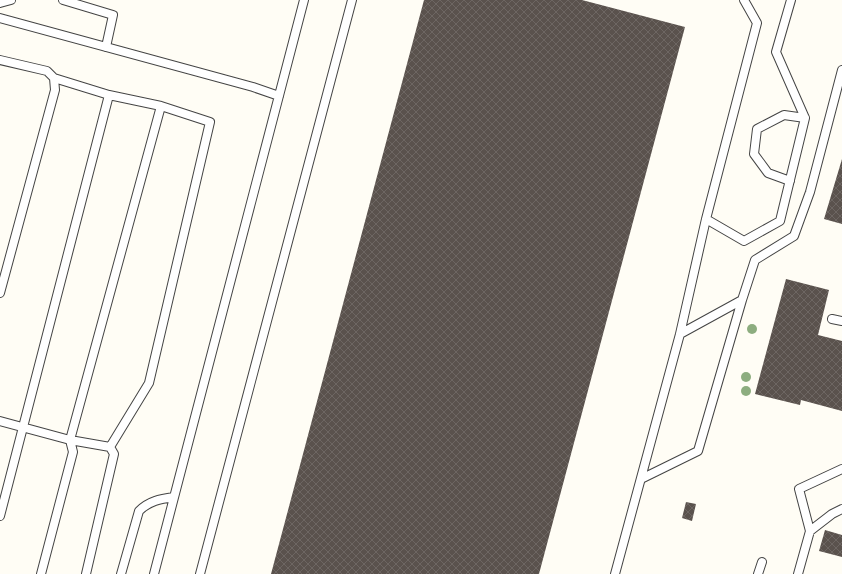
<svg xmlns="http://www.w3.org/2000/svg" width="842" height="574" viewBox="0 0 842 574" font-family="'Roboto Serif',serif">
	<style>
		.building { fill: url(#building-cross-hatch) }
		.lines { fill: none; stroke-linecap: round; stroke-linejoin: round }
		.lane-casing { stroke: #444; stroke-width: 10 }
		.lane { stroke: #fff; stroke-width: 8 }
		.tree { fill: #8dad7f }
	</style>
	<defs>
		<pattern id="building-cross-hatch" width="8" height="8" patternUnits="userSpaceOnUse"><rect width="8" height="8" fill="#5a524d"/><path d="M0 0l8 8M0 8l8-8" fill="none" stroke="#6d6662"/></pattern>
	</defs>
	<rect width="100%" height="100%" fill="#fffdf5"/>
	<path class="building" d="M424 0H582L685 27 539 574H271Z
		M842 159V224L824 219Z
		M786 279 829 290 818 335 842 341V411L801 400 800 405 755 394Z
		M686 502 696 504 692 521 682 518Z
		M825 530 842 535V557L819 551Z"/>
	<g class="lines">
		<g class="lane-casing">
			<path id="lane" d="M63 0 113 15 106 47
				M0 3 11 0
				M0 18 253 87 279 96
				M0 60 47 71 54 78 55 90 0 293
				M790 181 768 173 754 154 757 129 784 115 805 118
				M706 219 744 241 780 221 805 118 776 52 791 0
				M832 319 842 321
				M680 334 742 300 755 260 794 236 810 192 842 70
				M0 421 70 440 73 452 41 574
				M110 447 149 383 210 122 161 106
				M641 479 698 451 742 300
				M0 516 109 95 54 78
				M810 531 832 514 842 509
				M86 574 114 454 110 447 70 440 161 106 109 95
				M121 574 139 511C149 501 160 499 174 497
				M154 574 304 0
				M200 574 352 0
				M615 574 680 334 706 219 757 23 744 0
				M758 574 762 562
				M798 574 810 531 799 489 842 469"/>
		</g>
		<use href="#lane" class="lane"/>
	</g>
	<g class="tree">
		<circle cx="752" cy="329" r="5"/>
		<circle cx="746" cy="377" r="5"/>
		<circle cx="746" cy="391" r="5"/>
	</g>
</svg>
